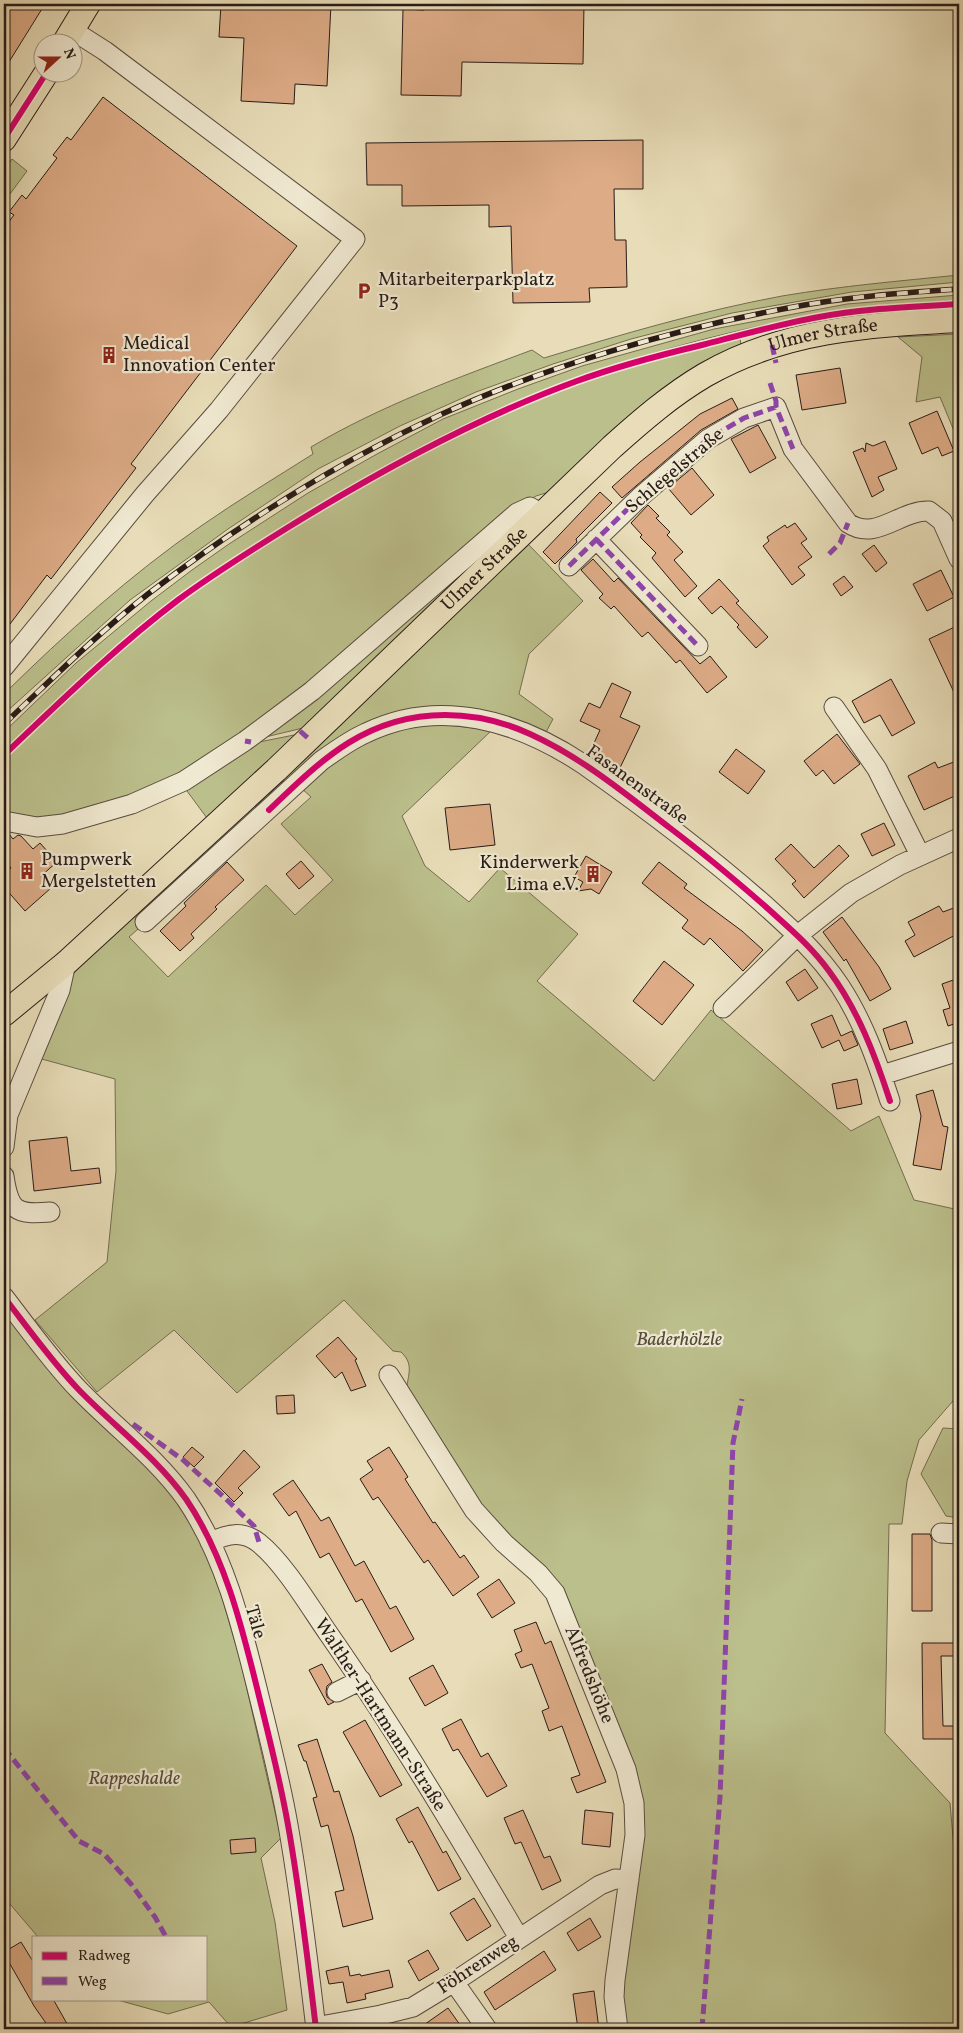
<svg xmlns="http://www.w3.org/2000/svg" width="963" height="2033" viewBox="0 0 963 2033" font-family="Vollkorn,serif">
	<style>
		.green { fill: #bbbf8b; stroke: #726d51 }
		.building { fill: #ddac87; stroke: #281b17 }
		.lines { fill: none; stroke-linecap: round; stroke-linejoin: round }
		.minor-casing { stroke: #584c3f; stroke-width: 21 }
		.major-casing { stroke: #281b17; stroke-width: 26 }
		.minor { stroke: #f0e9d1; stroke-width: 19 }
		.major { stroke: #e8ddb8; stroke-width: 24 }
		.rail-casing { stroke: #281b17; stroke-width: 5.5 }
		.rail { stroke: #f0e9d1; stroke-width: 4; stroke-dasharray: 11; stroke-linecap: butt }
		.quiet { stroke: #8e44ad; stroke-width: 5; stroke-dasharray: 10 5; stroke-linecap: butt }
		.cycleway-casing { stroke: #f0e9d1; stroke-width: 9 }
		.cycleway { stroke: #d6006c; stroke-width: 6 }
		.labels { text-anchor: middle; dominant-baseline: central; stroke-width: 4.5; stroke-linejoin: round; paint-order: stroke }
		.poi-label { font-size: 19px; fill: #281b17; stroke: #f0e9d1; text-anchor: start }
		.street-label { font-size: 19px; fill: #281b17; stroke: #f0e9d1 }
		.park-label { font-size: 19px; font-style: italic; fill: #544c3a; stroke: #f0e9d1 }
	</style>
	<rect width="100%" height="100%" fill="#e8ddb8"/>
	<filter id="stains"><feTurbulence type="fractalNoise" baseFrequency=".004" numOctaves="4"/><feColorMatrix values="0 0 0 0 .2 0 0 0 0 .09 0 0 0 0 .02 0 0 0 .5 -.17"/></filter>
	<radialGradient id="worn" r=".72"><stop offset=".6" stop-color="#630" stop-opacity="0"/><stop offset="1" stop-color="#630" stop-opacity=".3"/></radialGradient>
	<path class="green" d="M12 159 27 171 4 202V171Z
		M959 275V282L852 292 732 313 631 339 553 364 476 392 400 426 318 469 228 529 130 600 4 714V694C65 634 130 575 201 526 237 501 275 478 313 454L311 447C380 406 457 378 532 350L544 358C623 334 701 311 782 296 841 286 900 281 959 275Z
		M959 295V300C911 304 862 306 814 315 738 329 660 349 588 374 478 411 371 471 274 533 234 559 194 584 157 613 103 656 54 704 4 751V732L76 663 151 601 192 570 229 544 308 493 377 454 443 419 518 389 582 366 714 329 847 304Z
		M959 334V443L940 397 916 402 922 357 898 337Z
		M740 338 741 345 696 367 552 491 536 496 524 504 320 679 184 777 66 820 4 815V760C61 705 118 650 181 602 207 582 236 565 264 547 359 484 462 426 570 387 625 366 683 352 740 338Z
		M523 519 303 728 253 740Z
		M528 544 583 601 529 654 519 694 553 719 544 736 417 714 290 781 286 777Z
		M438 724 492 730 402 816 425 866 469 902 500 868 578 934 537 981 654 1081 711 1010 851 1131 879 1116 914 1200 959 1210V1394L919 1440 907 1481 902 1524H889L885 1733 950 1803 955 1861H959V2029H624L621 2005 642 1837 575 1623 484 1515 407 1386C409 1372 413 1363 401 1352L393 1351 344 1300 237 1393 174 1330 97 1392 35 1320 107 1262 116 1171 115 1079 38 1058 70 968 283 781 286 785 136 922 138 929 129 937 168 977 266 885 295 915 333 880 281 824 311 797 300 787 343 751 409 726Z
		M299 734 207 818 184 787 254 743Z
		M4 1314 82 1405 158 1478 185 1512 210 1562 223 1601 241 1663 281 1838 261 1858 275 1922 287 2010 231 2027 209 2002 168 2014 114 1999H206V1937H38L4 1897Z
		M943 1428 959 1429V1518L946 1516 921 1474Z"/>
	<path class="building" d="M4 4H45L4 70Z
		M221 4H331L327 86 295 84 294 104 241 101 244 38 219 37Z
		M424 4H584L583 64 462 62 461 96 401 95 403 9 424 10Z
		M103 97 297 246 131 464 136 468 51 579 47 575 4 632V228L14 215 9 212 22 195 26 199 57 158 53 155 67 137 71 140Z
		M643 140V189H614L615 240H626L627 287 589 288 590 302 513 303 511 226 489 227V205L402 206V185H367L366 143Z
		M840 368 846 403 802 410 796 375Z
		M732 398 738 409 701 430 622 498 612 487 640 462 700 414Z
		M937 411 954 451 942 456 938 447 922 454 909 423Z
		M758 425 776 458 750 473 731 439Z
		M885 441 897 469 878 477 884 490 872 497 853 452 863 448 865 452 866 443 873 446Z
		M692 468 714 495 691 515 668 488Z
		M600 492 612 503 576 539 577 542 555 564 543 552Z
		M648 505 659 516 656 518 670 532 667 535 683 552 674 560 697 586 685 597 652 558 656 553 640 537 642 535 631 523Z
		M795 523 807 539 801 543 812 557 798 567 805 575 792 585 763 546 769 541 767 537 785 525 787 528Z
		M874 545 887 563 876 572 862 554Z
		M593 559 614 582 618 578 700 664 710 656 727 677 707 693 680 660 676 663 648 632 642 637 614 606 611 609 599 598 603 594 581 570Z
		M941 570 954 597 927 611 913 584Z
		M844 576 853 587 841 596 833 584Z
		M719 579 739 601 736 603 768 637 756 648 737 627 739 625 721 606 712 614 698 598Z
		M959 625V703L929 639Z
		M891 679 915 723 892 736 880 715 864 723 852 701Z
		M612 683 631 692 620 717 640 726 618 772 589 754 600 730 580 721 589 703 600 708Z
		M837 734 860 764 834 784 823 770 816 776 804 761Z
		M736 749 765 771 748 794 719 772Z
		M959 760V794L924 810 908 776 935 762 938 768Z
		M490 804 495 845 450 850 445 808Z
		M884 823 895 845 872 856 861 834Z
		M4 832 8 833 13 839 18 835 21 836 33 849 40 843 57 862 41 876 51 888 25 911 4 887V874L11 868 4 859Z
		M791 844 814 868 839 845 849 856 804 898 792 884 796 881 775 859Z
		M586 856 612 872 599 894 591 889 578 891 583 882 574 877Z
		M301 861 314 876 299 889 286 874Z
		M227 862 244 880 215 907 217 909 191 934 194 938 180 951 160 931 186 906 184 903Z
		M659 862 687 884 684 888 742 931 763 950 743 971 710 938 704 945 682 928 688 920 642 883Z
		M939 906 943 912 959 906V933L914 957 905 941 915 935 908 922Z
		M842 917 879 967 891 989 870 1001 846 959 844 961 823 932Z
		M664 961 694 985 662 1025 633 1001Z
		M805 969 818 988 798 1001 786 982Z
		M959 978V1028H956L954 1024 948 1026 943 1010 950 1008 942 984Z
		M832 1015 841 1036 852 1031 858 1045 844 1051 839 1040 822 1048 811 1024Z
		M906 1021 913 1043 890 1050 883 1029Z
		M857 1079 862 1104 837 1109 832 1084Z
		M933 1090 943 1126 948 1127 941 1170 913 1165 921 1116 916 1095Z
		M67 1137 71 1171 99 1168 101 1183 34 1191 29 1141Z
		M338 1337 357 1359 355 1360 366 1386 351 1391 342 1372 335 1378 316 1356Z
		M294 1395 295 1413 277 1414 276 1396Z
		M192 1447 204 1457 194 1467 183 1457Z
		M389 1447 408 1477 405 1479 433 1523 435 1522 460 1558 464 1555 479 1577 453 1596 428 1560 424 1563 378 1497 373 1500 360 1479 373 1470 367 1461Z
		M244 1450 260 1467 238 1488 243 1493 234 1502 215 1483Z
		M293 1480 321 1521 329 1517 355 1566 364 1561 390 1609 396 1606 414 1639 391 1652 362 1599 356 1602 329 1553 320 1558 296 1511 289 1516 273 1494Z
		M912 1534H930L932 1540V1611H912Z
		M499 1579 515 1603 492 1618 477 1594Z
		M536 1622 545 1644 551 1641 606 1782 577 1793 571 1778 580 1775 562 1726 549 1731 542 1711 549 1708 532 1664 521 1668 515 1654 522 1651 514 1630Z
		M922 1643H959V1656H941L943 1726H959V1739H923Z
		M322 1664 332 1682 327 1686 326 1692 327 1697 334 1702 328 1705 309 1670Z
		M433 1665 448 1693 425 1706 409 1678Z
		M461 1719 481 1757 488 1753 507 1786 487 1797 458 1749 453 1751 442 1729Z
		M365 1720 402 1785 380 1797 343 1732Z
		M317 1739 334 1792 339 1791 353 1836 373 1919 343 1927 335 1892 344 1890 328 1825 321 1827 313 1798 317 1797 306 1761H304L298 1745Z
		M418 1807 443 1853 446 1851 461 1879 438 1891 412 1841 409 1843 396 1819Z
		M523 1810 544 1858 550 1856 561 1881 542 1890 521 1842 515 1844 504 1818Z
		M585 1810 613 1813 610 1847 582 1844Z
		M255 1838 256 1852 231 1854 230 1840Z
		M474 1898 491 1926 467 1941 450 1913Z
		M590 1918 601 1937 578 1951 567 1933Z
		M21 1942 34 1963V1999H53L70 2029H50L34 2006 10 1964 4 1967V1952Z
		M428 1950 439 1969 419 1981 408 1961Z
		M544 1951 556 1970 495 2010 484 1992Z
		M348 1966 350 1976 360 1974 361 1976 389 1970 393 1987 365 1994 366 1999 347 2003 343 1982 329 1984 326 1971Z
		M594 1991 599 2029H578L573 1994Z
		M448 2008 463 2029H418Z"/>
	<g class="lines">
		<g class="minor-casing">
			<path id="minor" d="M596 539 698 646
				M569 566 640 497 708 439 744 418 776 407 793 449 848 523C876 542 900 510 929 511L942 521 959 559
				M4 667 145 494 219 410 355 239 105 51 72 30
				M834 707 877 769 920 855
				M4 821 37 827 63 824 132 804 184 781 245 741 312 691 517 513 530 507 542 514
				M145 922 321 761C335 751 350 740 366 733 440 697 518 721 583 764 644 807 704 852 760 901 789 927 818 953 840 986 863 1021 877 1061 890 1101
				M723 1008 798 935 851 893 900 865 959 838
				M882 1075 959 1051
				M4 1147 8 1115 60 990 66 963
				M4 1176C9 1211 16 1215 50 1212
				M4 1297C28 1328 52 1362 79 1390 115 1427 156 1457 186 1499 224 1555 241 1623 257 1688 268 1733 280 1779 288 1825 300 1892 308 1961 316 2029
				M389 1375 474 1510 504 1543 538 1573 555 1593 626 1769 634 1803 635 1835 615 1980 614 1997 618 2029
				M941 1533 959 1534
				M210 1542C228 1534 242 1530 259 1543 284 1563 310 1607 328 1633 397 1732 458 1835 519 1938
				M337 1692 361 1680
				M454 1982 487 2029
				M315 2027 381 2015 413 2007 454 1982 600 1885 615 1879 629 1880"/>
		</g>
		<g class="major-casing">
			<g id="major">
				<path d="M65 42 88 4"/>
				<path d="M4 139 47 72"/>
				<path id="s1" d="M4 1014 66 963 276 770 612 447C641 421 671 395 705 375 785 329 870 325 959 320"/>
			</g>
		</g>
		<use href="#minor" class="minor"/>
		<use href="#major" class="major"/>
		<g class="rail-casing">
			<path id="rail" d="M4 724C51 680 97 634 148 594 238 525 340 461 442 414 547 366 675 329 788 308 844 297 902 293 959 289"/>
		</g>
		<use href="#rail" class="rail"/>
		<path class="quiet" d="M772 345 776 363
			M770 383 776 401V407
			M596 539 698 646
			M829 554 840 543 848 523
			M569 566 640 497 708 439 744 418 776 407 793 449
			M300 731 309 739
			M245 741 251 742
			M133 1424 183 1460 225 1498 254 1526 259 1542
			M4 1748 79 1841 104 1854 131 1884 155 1917 166 1937
			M702 2029 720 1797 733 1443 742 1399"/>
		<g class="cycleway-casing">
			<path id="cycleway" d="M4 139 47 72
				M4 755C60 702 116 647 178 600 213 574 250 551 287 528 379 471 476 418 577 381 618 366 660 355 702 345 741 335 780 324 819 317 865 308 913 307 959 304
				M269 810C322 759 367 715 445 715 474 715 504 722 530 734 581 757 626 794 670 828 703 853 734 879 765 906 788 927 811 946 829 971 858 1010 875 1055 890 1101
				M4 1297C28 1328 52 1362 79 1390 115 1427 156 1457 186 1499 224 1555 241 1623 257 1688 268 1733 280 1779 288 1825 300 1892 308 1961 316 2029"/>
		</g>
		<use href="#cycleway" class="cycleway"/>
	</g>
	<defs>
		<g id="parking-bare" transform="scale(1.35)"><path d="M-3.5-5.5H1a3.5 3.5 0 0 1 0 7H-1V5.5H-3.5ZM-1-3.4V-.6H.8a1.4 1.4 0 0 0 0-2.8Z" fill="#8f2418" stroke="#f0e9d1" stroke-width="2.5" paint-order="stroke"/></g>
		<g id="building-bare" transform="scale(1.35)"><path d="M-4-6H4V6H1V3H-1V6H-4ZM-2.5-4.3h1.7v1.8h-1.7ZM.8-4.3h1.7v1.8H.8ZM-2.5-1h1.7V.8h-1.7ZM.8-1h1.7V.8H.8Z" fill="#8f2418" stroke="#f0e9d1" stroke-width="2.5" paint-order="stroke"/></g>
	</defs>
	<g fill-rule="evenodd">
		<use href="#parking-bare" x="364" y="291"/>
		<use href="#building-bare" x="109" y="355"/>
		<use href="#building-bare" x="27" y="871"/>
		<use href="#building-bare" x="593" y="874"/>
	</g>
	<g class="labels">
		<g class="poi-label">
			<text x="378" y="280">Mitarbeiterparkplatz<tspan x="378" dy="22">P3</tspan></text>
			<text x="123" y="344">Medical<tspan x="123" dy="22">Innovation Center</tspan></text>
			<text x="41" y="860">Pumpwerk<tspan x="41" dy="22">Mergelstetten</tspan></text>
			<text x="579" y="863" text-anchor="end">Kinderwerk<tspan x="579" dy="22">Lima e.V.</tspan></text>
		</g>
		<g class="street-label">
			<text stroke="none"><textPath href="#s1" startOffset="1075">Ulmer Straße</textPath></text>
			<text transform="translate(675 471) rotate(-40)">Schlegelstraße</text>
			<text stroke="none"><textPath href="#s1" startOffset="655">Ulmer Straße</textPath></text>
			<text transform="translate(637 785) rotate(36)">Fasanenstraße</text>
			<text transform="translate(255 1622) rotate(74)">Täle</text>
			<text transform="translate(589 1675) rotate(68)">Alfredshöhe</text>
			<text transform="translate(380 1715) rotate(57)">Walther-Hartmann-Straße</text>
			<text transform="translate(478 1965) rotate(-33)">Föhrenweg</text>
		</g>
		<g class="park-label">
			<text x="679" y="1340">Baderhölzle</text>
			<text x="134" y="1779">Rappeshalde</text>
		</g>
	</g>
	<rect width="963" height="2033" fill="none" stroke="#e8ddb8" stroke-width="20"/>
	<rect x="5" y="5" width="953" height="2023" fill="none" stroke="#281b17" stroke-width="2.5"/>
	<rect x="10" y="10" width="943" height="2013" fill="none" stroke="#281b17"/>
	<rect x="32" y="1936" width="175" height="65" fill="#f0e9d1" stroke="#a09787"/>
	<rect x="42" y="1952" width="25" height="8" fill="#d6006c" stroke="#a09787"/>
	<text x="78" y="1960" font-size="15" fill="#281b17">Radweg</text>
	<rect x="42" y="1977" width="25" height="8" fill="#8e44ad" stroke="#a09787"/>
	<text x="78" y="1986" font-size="15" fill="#281b17">Weg</text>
	<g transform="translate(58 58) rotate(69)"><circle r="24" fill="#f0e9d1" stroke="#a09787"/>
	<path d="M0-4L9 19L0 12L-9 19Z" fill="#8f2418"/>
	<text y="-8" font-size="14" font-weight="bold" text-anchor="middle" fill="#281b17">N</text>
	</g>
	<rect width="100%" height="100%" filter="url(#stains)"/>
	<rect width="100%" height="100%" fill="url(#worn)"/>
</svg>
